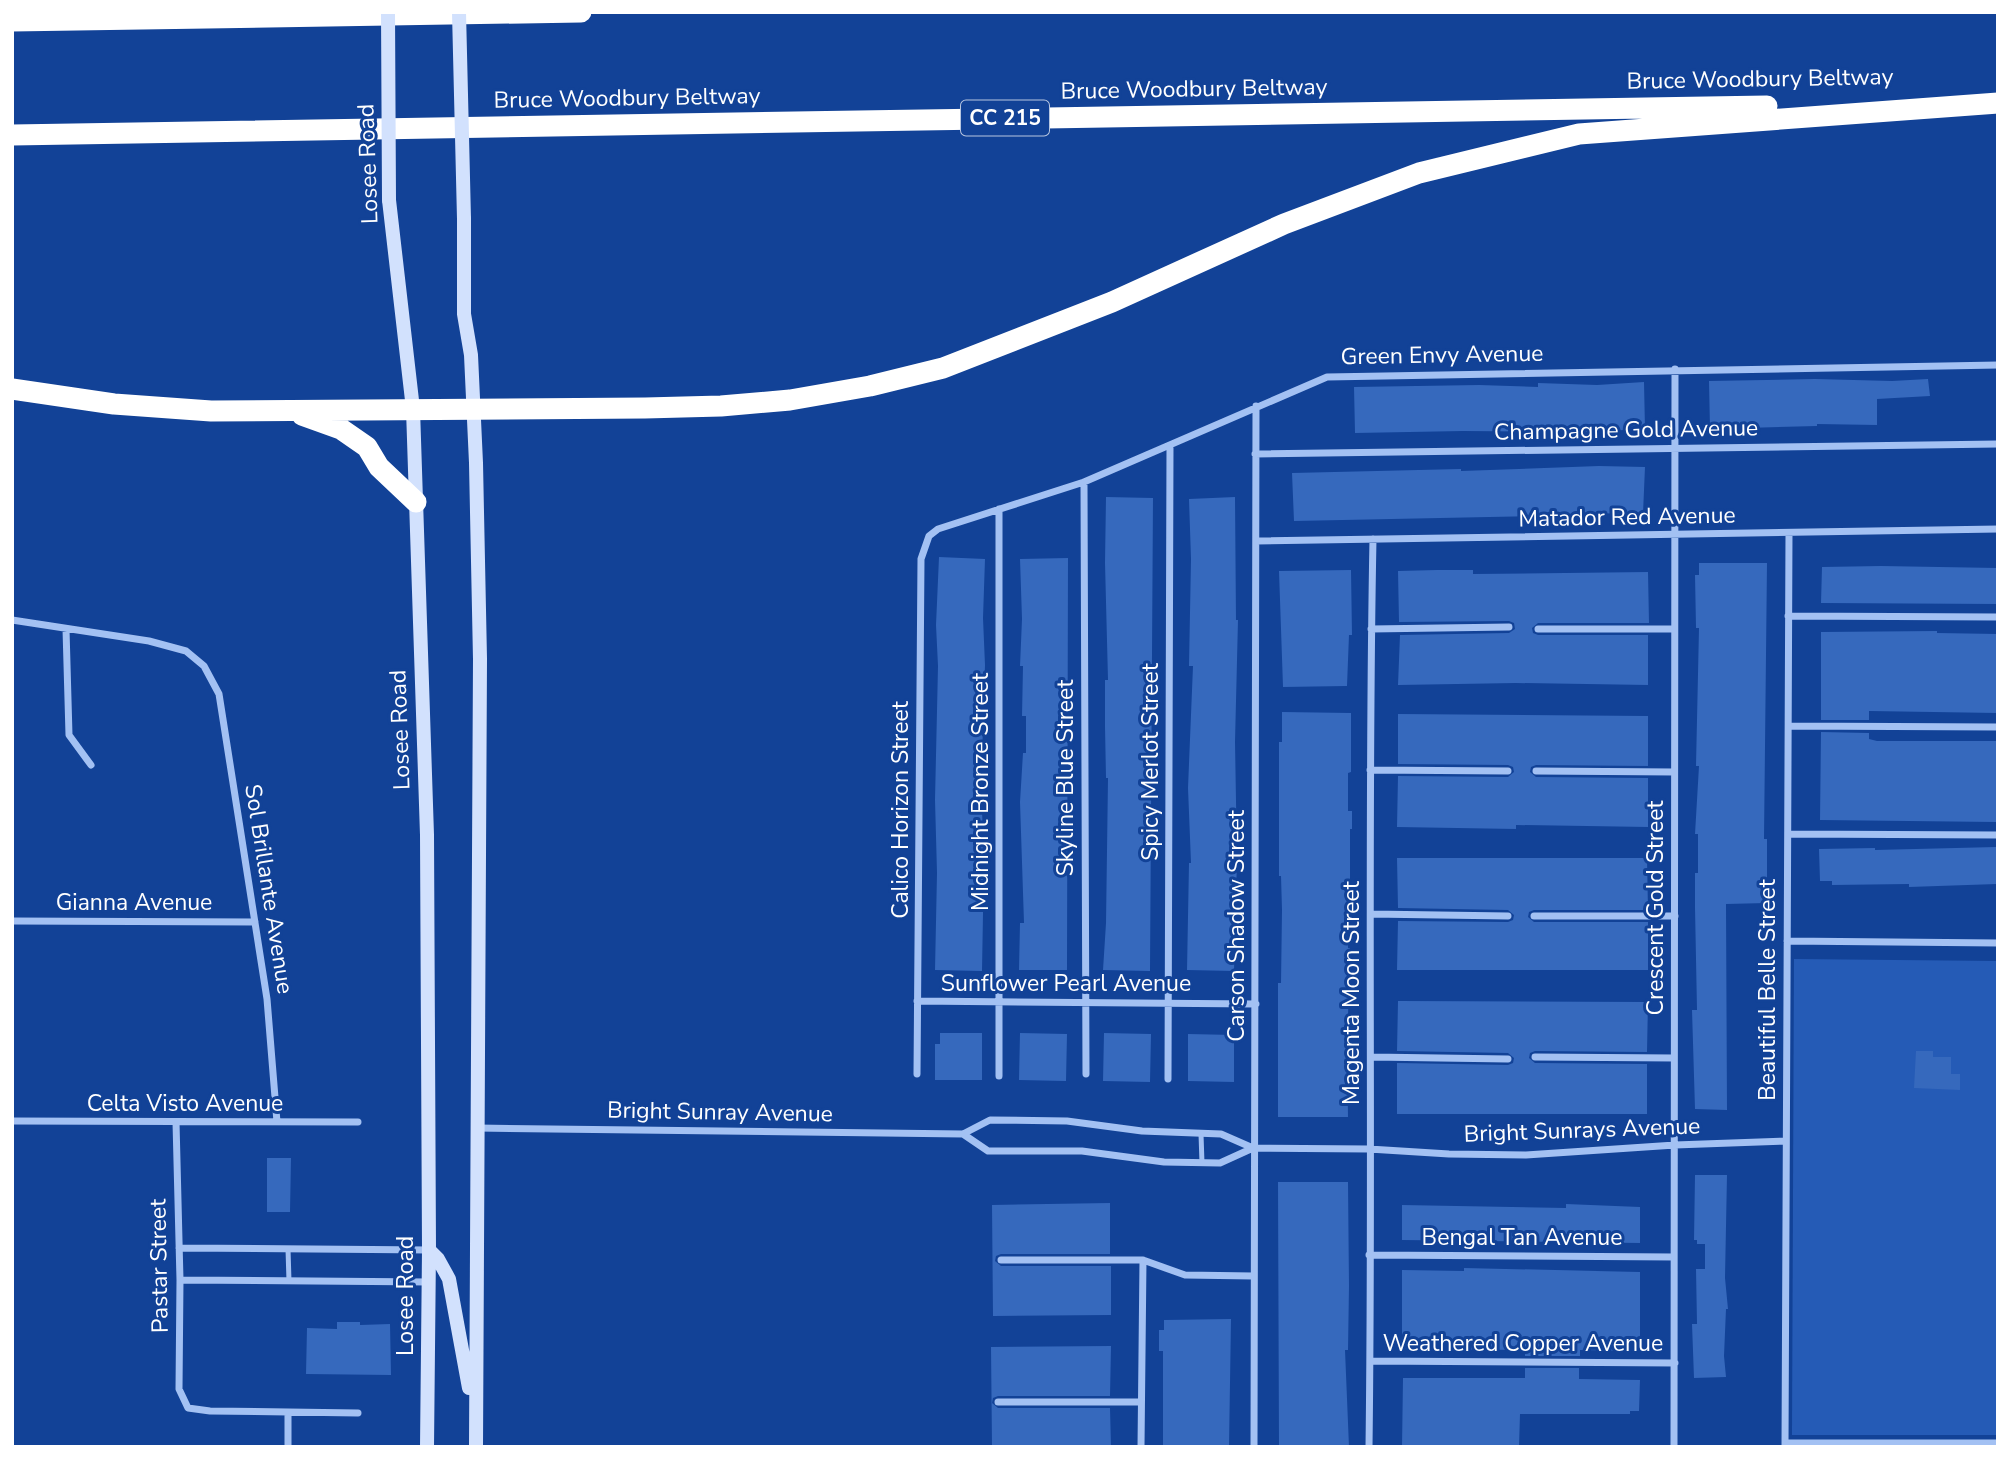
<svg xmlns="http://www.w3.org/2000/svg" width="2010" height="1459" viewBox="0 0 2010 1459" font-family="'Nunito Sans',sans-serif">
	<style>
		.green { fill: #255bb6 }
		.building { fill: #3669bd }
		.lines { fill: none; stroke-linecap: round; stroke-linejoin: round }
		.lane { stroke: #a3c1f3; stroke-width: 5 }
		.street { stroke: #a3c1f3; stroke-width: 7 }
		.secondary { stroke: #d2e1fd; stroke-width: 14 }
		.highway { stroke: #fff; stroke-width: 21 }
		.secondary-bridge { stroke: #d2e1fd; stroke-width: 14 }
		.labels { text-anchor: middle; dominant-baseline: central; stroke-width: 6; stroke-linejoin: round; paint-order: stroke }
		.shield { fill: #124297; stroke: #b8c6e0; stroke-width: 2 }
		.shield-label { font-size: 21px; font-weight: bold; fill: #fff }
		.street-label { font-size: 23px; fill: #fff; stroke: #124297 }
	</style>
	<rect width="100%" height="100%" fill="#124297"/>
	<path class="green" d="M1794 959 1998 961V1435H1792Z"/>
	<path class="building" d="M1815 379 1892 381 1928 379 1930 396 1877 399V425L1817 424V426L1710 429 1709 381Z
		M1644 382 1645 429 1584 432 1463 431 1355 433 1354 387 1479 385 1538 387V383L1597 385Z
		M1599 466 1645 467 1643 514 1584 513V515L1537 516 1294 521 1292 473 1461 469V471Z
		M1106 497 1153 498 1150 971 1103 970 1106 923 1108 778H1106L1105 727V680H1108L1105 563Z
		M1235 497 1236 620H1238L1235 742 1237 859 1234 971 1187 970 1189 863H1191L1188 788 1193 666H1189L1191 559 1189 499Z
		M939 557 985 559 983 618 985 665 981 788 984 857 982 971 935 970 937 873 935 800 938 666 936 625Z
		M1068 558 1067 970H1019L1020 923H1024L1020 802 1023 753H1026V716H1022L1023 666H1020L1022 619 1020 559Z
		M1699 563H1767L1764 839H1767V903L1726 904 1727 1110 1695 1109 1692 1010H1697L1695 908V873H1698V834H1695L1699 766H1696L1699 628H1696L1695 575H1699Z
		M1881 566 1998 568 1997 604 1821 603 1822 567Z
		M1351 570 1352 635H1349L1347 686 1283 687 1279 571Z
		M1437 570H1473V574L1648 572 1649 623H1538L1532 628 1533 633 1538 635H1648V685L1516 683 1398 685 1400 635 1509 633 1515 629 1514 623 1509 621 1399 622 1398 571Z
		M1937 631V633L1998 634 1997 713 1869 711V720H1821V632Z
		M1282 712 1351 713V772L1348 773V811H1352V829H1350V910H1347L1348 948H1350L1347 1051 1348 1117H1278V983H1281L1282 910 1281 876H1279V742H1282Z
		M1398 714 1648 716V766L1536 765 1531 767 1530 772 1536 777 1648 778V827L1516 825V829L1397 827 1398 776 1508 777 1514 772 1513 767 1508 765 1398 764Z
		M1821 732 1869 733V739L1877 741H1998V820L1996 822 1820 820Z
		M1996 847 1997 884 1909 887V884L1832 885V881H1820L1819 849 1875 848V850Z
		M1397 858H1647L1648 910H1534L1529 912 1528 917 1534 922H1648V970H1397L1398 921 1508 922 1513 920 1514 915 1508 910 1398 908Z
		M1398 1001 1648 1002 1647 1052 1535 1051 1530 1053 1529 1058 1535 1063 1647 1064V1114H1397V1063L1508 1065 1513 1063 1514 1058 1508 1053 1397 1051Z
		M940 1033H982V1080H935V1044H940Z
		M1020 1033 1067 1034 1066 1081 1019 1080Z
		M1104 1033 1151 1034 1150 1082 1103 1081Z
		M1188 1034 1234 1035V1082L1188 1081Z
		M1916 1051H1933V1057H1951V1074H1960V1090L1914 1088Z
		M267 1158H291L290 1212H267Z
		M1695 1175H1727L1725 1278 1728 1309H1726L1724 1356 1726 1377 1694 1378 1692 1324H1697L1696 1269H1705V1244H1697V1240H1694Z
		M1278 1182H1348L1349 1286 1348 1350H1345L1349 1447H1279Z
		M1110 1203V1254H1001L996 1256 995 1261 1001 1266H1111V1315L993 1316 992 1205Z
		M1566 1204 1640 1207V1243L1402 1240V1205L1566 1208Z
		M1464 1268 1640 1272V1351L1580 1350V1356H1525V1350L1402 1349V1270L1464 1271Z
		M1231 1319 1229 1447H1163V1351H1159V1330H1164V1320Z
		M337 1322H360V1325L390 1324 391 1375 306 1374 307 1328 337 1329Z
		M1111 1346 1110 1396H998L993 1398 992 1403 998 1408H1110L1111 1447H992L991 1347Z
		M1525 1368H1579V1379L1640 1380 1639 1411H1630V1414H1520L1519 1447H1402L1403 1378H1525Z"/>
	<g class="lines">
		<path class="lane" d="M1201 1134 1202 1163
			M288 1249 289 1281"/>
		<path class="street" d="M1255 454 1998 444
			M1084 482 1086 1074
			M999 509V1076
			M1256 541 1998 529
			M1788 616 1998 617
			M12 620 149 641 186 651 204 666 219 694 267 999 277 1122
			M66 629 69 735 91 765
			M1371 629 1509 627
			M1538 629H1674
			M1789 726 1998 727
			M1370 770 1508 771
			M1536 771 1674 772
			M1788 834 1998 835
			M1371 914 1508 916
			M1534 916H1675
			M12 921 255 922
			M1787 941 1998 943
			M917 1001 1256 1004
			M1372 1057 1508 1059
			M1535 1057 1674 1058
			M917 1074 921 559 929 536 938 529 1084 482 1327 377 1998 365
			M1168 1079 1170 446
			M12 1121 358 1122
			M176 1122 180 1280 179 1389 188 1408 210 1411 358 1413
			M477 1128 963 1134 990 1120 1067 1121 1142 1131 1221 1134 1253 1148 1369 1149 1449 1154 1526 1155 1675 1145 1786 1141
			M963 1134 988 1151H1082L1164 1162 1220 1163 1253 1148
			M179 1248 429 1250
			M1369 1255 1674 1257
			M1001 1260H1143L1185 1275 1253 1276
			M180 1280 429 1282
			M1370 1361 1675 1363
			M998 1402H1141
			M1785 1443H1998
			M288 1447V1412
			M1141 1447 1143 1260
			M1254 1447 1256 406
			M1369 1447C1373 1144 1367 842 1373 539
			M1674 1447 1675 369
			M1785 1447 1789 533"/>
		<path class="secondary" d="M389 200 413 409 427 835 429 1250 427 1447
			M464 219V314L471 355 476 463 480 659 476 1447
			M429 1250 438 1259 449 1279 469 1388"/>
		<path class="highway" d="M12 21 581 12
			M12 135 1767 106
			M12 389 114 404 211 411 645 408 721 406 790 400 870 386 943 368 1112 302 1284 224 1419 173 1579 134 1998 103
			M302 415 341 429 367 447 379 467 416 502"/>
		<path class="secondary-bridge" d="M388 12 389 200
			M459 12 464 219"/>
	</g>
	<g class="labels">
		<rect class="shield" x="961" y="100.5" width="88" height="35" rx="5"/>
		<g class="shield-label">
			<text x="1005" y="118">CC 215</text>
		</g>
		<g class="street-label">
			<text transform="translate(1760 79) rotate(-1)">Bruce Woodbury Beltway</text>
			<text transform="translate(1194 89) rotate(-1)">Bruce Woodbury Beltway</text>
			<text transform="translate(627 98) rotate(-1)">Bruce Woodbury Beltway</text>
			<text transform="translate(368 164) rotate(-92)">Losee Road</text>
			<text transform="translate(1442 355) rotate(-1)">Green Envy Avenue</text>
			<text transform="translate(1626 430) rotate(-1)">Champagne Gold Avenue</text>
			<text transform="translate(1627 517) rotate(-1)">Matador Red Avenue</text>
			<text transform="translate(400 730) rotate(-92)">Losee Road</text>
			<text transform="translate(1150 762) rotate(-90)">Spicy Merlot Street</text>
			<text transform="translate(1065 778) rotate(-90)">Skyline Blue Street</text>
			<text transform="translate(980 792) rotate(-90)">Midnight Bronze Street</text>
			<text transform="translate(900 810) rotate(-90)">Calico Horizon Street</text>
			<text transform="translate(269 889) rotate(81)">Sol Brillante Avenue</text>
			<text x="134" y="902">Gianna Avenue</text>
			<text transform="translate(1655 908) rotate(-90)">Crescent Gold Street</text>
			<text transform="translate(1236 926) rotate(-90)">Carson Shadow Street</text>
			<text x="1066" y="983">Sunflower Pearl Avenue</text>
			<text transform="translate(1767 990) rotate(-90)">Beautiful Belle Street</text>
			<text transform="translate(1351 993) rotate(-90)">Magenta Moon Street</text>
			<text x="185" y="1103">Celta Visto Avenue</text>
			<text transform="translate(720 1112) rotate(1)">Bright Sunray Avenue</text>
			<text transform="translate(1582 1130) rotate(-2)">Bright Sunrays Avenue</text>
			<text x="1522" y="1237">Bengal Tan Avenue</text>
			<text transform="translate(159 1266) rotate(-91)">Pastar Street</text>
			<text transform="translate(405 1296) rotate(-90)">Losee Road</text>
			<text x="1523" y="1343">Weathered Copper Avenue</text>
		</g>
	</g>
	<rect width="2010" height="1459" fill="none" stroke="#ffffff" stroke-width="28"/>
</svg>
